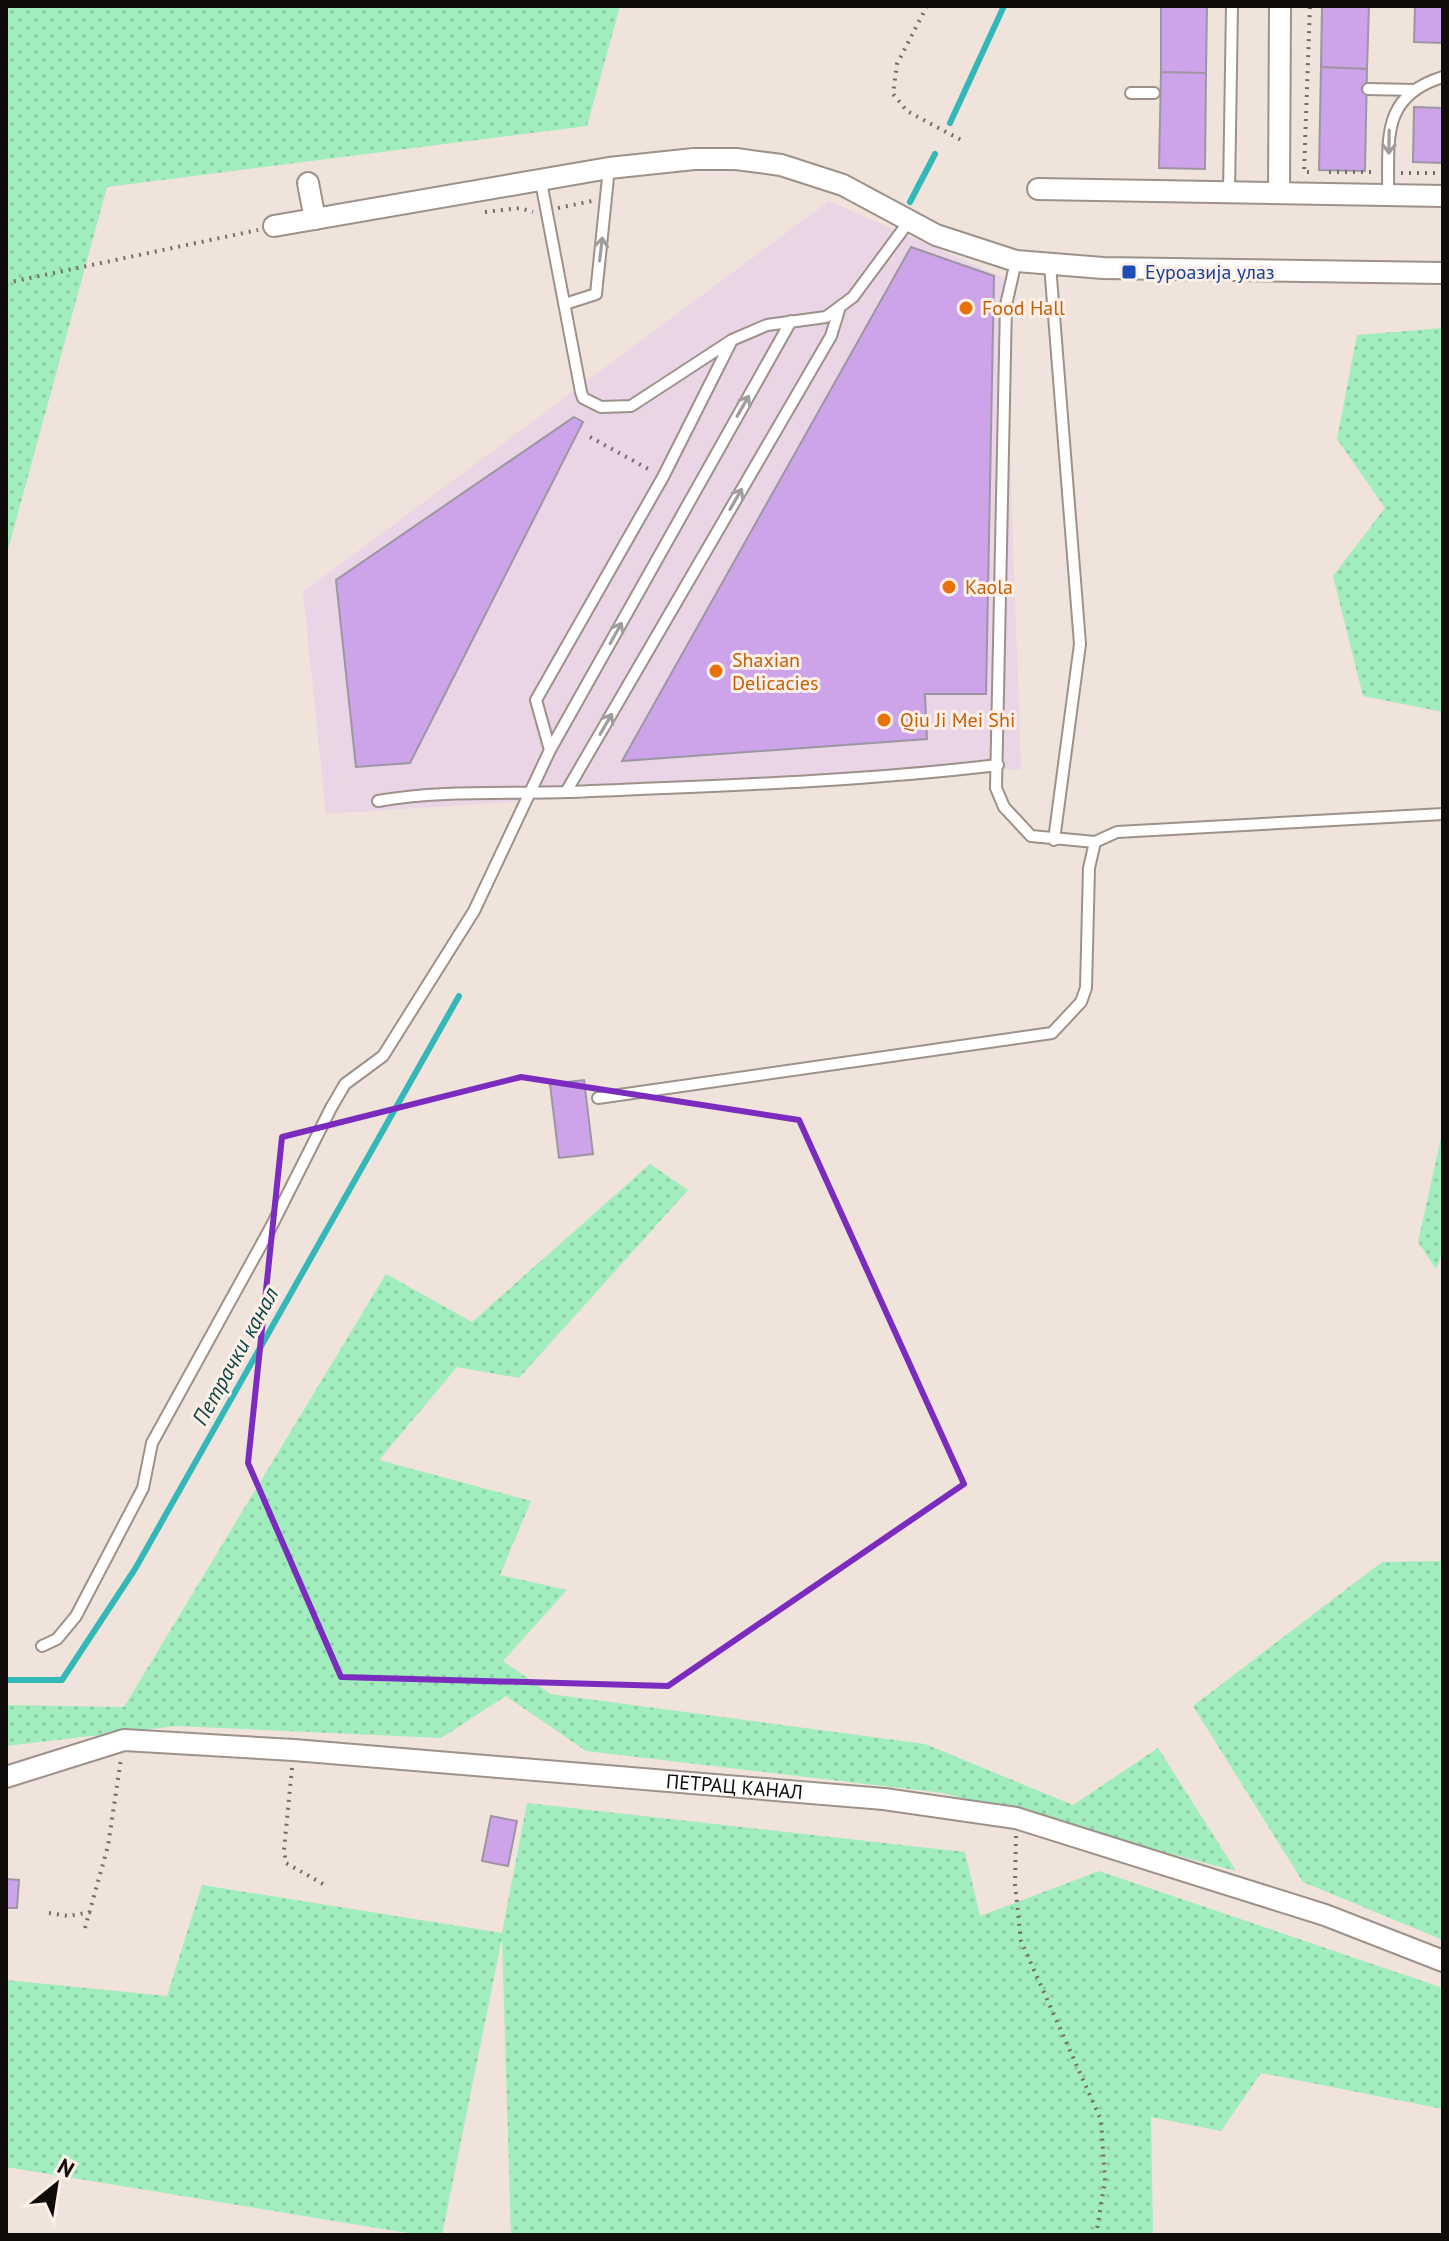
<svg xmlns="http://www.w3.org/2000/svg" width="1449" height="2241" viewBox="0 0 1449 2241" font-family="'PT Sans',sans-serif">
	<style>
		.commercial { fill: #e9d5e5 }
		.grass { fill: url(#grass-dots) }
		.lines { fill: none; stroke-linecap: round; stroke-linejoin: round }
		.stream { stroke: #34b7b7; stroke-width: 6 }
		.building { fill: #cda3ea; stroke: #9d96a2; stroke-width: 2 }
		.service-casing { stroke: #9d918a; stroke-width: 14 }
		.minor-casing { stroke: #9d918a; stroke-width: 24 }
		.path { stroke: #756d68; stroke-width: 4; stroke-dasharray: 2 6; stroke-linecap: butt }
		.service { stroke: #fff; stroke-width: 10 }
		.minor { stroke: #fff; stroke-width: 20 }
		.oneway { stroke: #9f9e9d }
		.marked { fill: none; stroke: #7b2cbf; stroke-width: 6; stroke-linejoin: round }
		.transit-dot { fill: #1a4fb4; stroke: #fdf0e8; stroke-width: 3 }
		.food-dot { fill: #e8710a; stroke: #fdf0e8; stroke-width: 3 }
		.labels { text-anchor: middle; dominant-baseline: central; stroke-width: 6; stroke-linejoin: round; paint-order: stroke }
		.transit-label { font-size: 20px; fill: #164399; stroke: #fdf0e8; text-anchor: start }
		.food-label { font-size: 20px; fill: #c56008; stroke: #fdf0e8; text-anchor: start }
		.street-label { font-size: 20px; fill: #100c0a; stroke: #fdf0e8 }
		.water-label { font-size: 22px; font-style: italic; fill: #0d4646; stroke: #fdf0e8 }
	</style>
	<defs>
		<pattern id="grass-dots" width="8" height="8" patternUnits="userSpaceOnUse" patternTransform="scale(2)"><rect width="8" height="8" fill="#a1edbe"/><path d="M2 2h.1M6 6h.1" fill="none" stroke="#8acaa2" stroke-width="1.8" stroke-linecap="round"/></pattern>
	</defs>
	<rect width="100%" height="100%" fill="#f0e3db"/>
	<path class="commercial" d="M829 201 1004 278 1021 769 326 814 303 592Z"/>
	<path class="grass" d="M6 6H620L587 126 107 187 6 557Z
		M1443 328V712L1363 696 1333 576 1385 508 1337 439 1357 335Z
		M1443 1129V1251L1436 1269 1418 1242Z
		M650 1164 688 1190 519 1378 457 1367 379 1460 531 1501 500 1575 567 1590 503 1661 550 1694 925 1744 1073 1805 1158 1748 1236 1871 943 1793 586 1751 506 1696 441 1738 176 1726 6 1746V1705L124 1707 386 1274 472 1322Z
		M1443 1561V1940L1303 1882 1193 1706 1382 1562Z
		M527 1803 965 1852 980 1916 1099 1871 1443 1988V2109L1261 2073 1221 2131 1151 2117 1153 2235H511L502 1938 442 2235H420L6 2167V1980L167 1996 202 1885 502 1933Z"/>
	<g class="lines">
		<path class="stream" d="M950 123 1004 6
			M910 202 935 154
			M6 1680H62L135 1569 459 996"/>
	</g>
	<path class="building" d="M1161 6H1207L1206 73 1161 72Z
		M1322 6H1369L1367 69 1321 67Z
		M1415 6H1443V43L1414 42Z
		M1321 67 1367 69 1365 171 1319 170Z
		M1161 72 1206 73 1205 169 1159 168Z
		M1414 107 1443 108V163L1413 162Z
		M911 247 994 276 986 694H925L927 739 622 761Z
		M574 417 583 422 410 763 356 767 336 580Z
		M584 1080 593 1154 559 1158 550 1084Z
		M491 1816 517 1821 508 1866 482 1861Z
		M6 1879 19 1880 17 1908H6Z"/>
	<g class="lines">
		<g class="service-casing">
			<path id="service" d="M1368 89 1415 90
				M1131 93H1154
				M541 182 581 392 583 398 601 407 631 406 732 340 767 325 826 317 853 297 910 220
				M1229 192 1232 6
				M1388 194C1389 140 1380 96 1443 77
				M1016 261 1006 305 996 788 1004 807 1031 836 1095 842
				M1050 265 1080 644 1054 840
				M565 304 596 294 609 168
				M550 750 791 321
				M566 792 831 336 839 310
				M378 801C440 790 504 794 566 792 710 786 855 782 998 765
				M598 1098 1052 1033 1081 1002 1086 988 1089 868 1095 842 1117 832 1443 814
				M42 1646 57 1639 76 1616 143 1488 152 1443 271 1227 331 1108 345 1084 383 1056 474 911 550 750 536 700 663 477 732 340"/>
		</g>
		<g class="minor-casing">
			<g id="minor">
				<path d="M308 183 315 219"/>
				<path d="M1038 189 1443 196"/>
				<path d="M1279 193 1280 6"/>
				<path d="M274 226 609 168 694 159H736L781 165 843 185 936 235 1016 261 1103 268 1443 273"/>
				<path id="s1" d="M6 1777 124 1740 294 1750 884 1799 1016 1818 1325 1915 1443 1961"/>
			</g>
		</g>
		<path class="path" d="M927 6 897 64 893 94 907 111 961 140
			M1309 172H1304L1310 6
			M1329 172H1373
			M1401 173H1443
			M558 208 592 201
			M485 212 520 208 533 212
			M6 283 258 230
			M590 437 652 471
			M292 1768 284 1850 286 1863 323 1884
			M1016 1836 1015 1884 1021 1941 1101 2120 1105 2181 1096 2235
			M49 1913 68 1916 92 1912
			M85 1928 108 1846 121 1759"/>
		<use href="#service" class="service"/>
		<use href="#minor" class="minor"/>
	</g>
	<defs><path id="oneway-shaft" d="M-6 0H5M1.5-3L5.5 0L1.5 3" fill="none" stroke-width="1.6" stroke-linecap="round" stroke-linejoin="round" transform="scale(2)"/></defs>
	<g class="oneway">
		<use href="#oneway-shaft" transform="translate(1389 142) rotate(91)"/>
		<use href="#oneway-shaft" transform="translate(601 249) rotate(-83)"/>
		<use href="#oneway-shaft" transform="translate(743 406) rotate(-60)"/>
		<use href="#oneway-shaft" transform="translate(736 499) rotate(-60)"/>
		<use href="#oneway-shaft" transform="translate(616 633) rotate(-61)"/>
		<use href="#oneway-shaft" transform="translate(606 724) rotate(-60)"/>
	</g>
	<path class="marked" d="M521 1077 799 1120 964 1484 668 1686 341 1677 248 1463 282 1137Z"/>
	<rect class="transit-dot" x="1121" y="264" width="16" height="16" rx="4"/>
	<g class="food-dot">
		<circle cx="966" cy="308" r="8"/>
		<circle cx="949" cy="587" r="8"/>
		<circle cx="716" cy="671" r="8"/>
		<circle cx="884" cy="720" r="8"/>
	</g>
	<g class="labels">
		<g class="transit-label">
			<text x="1145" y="272">Еуроазија улаз</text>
		</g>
		<g class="food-label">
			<text x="982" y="308">Food Hall</text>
			<text x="965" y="587">Kaola</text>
			<text x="732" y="660">Shaxian<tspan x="732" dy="23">Delicacies</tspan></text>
			<text x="900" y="720">Qiu Ji Mei Shi</text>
		</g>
		<g class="street-label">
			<text stroke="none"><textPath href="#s1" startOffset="736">ПЕТРАЦ КАНАЛ</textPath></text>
		</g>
		<g class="water-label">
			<text transform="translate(235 1356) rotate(-61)">Петрачки канал</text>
		</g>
	</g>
	<rect width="1449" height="2241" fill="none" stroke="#100c0a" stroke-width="16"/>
	<g transform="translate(56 2185) rotate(30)" stroke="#fdf0e8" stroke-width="6" paint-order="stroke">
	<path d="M0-6L14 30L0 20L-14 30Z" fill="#100c0a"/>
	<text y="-12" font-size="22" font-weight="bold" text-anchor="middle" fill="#100c0a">N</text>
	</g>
</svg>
